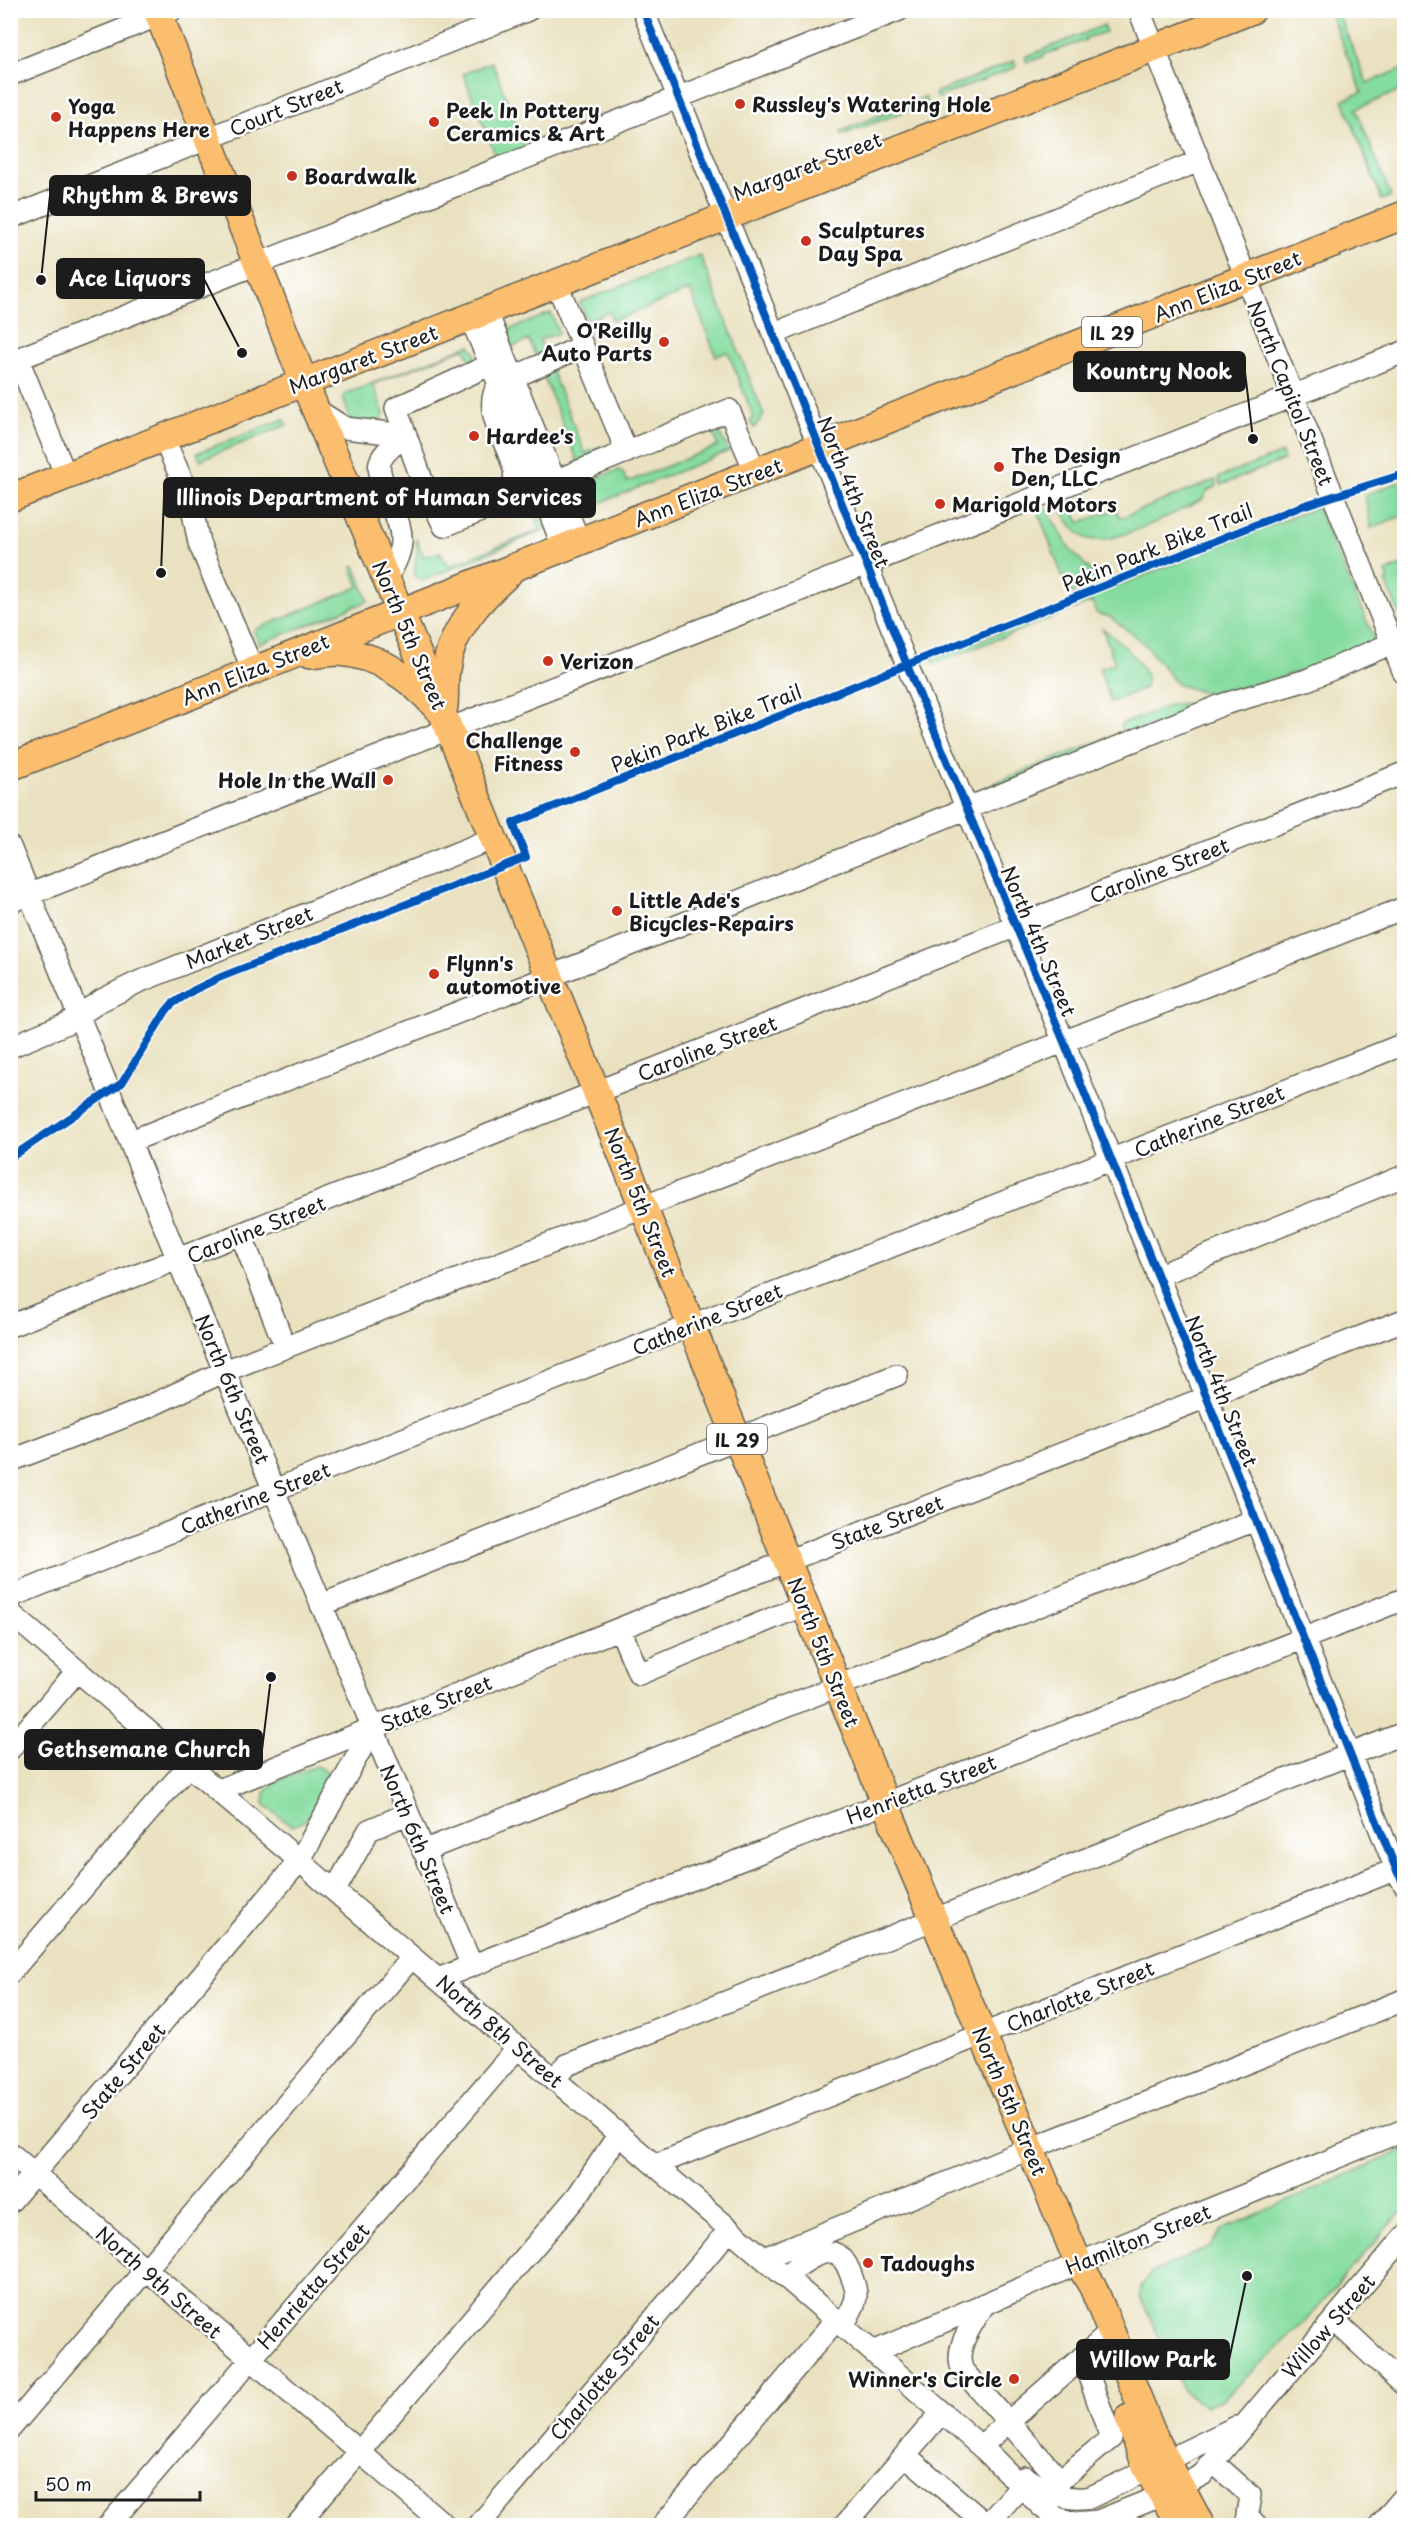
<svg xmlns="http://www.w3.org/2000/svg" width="1415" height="2536" viewBox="0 0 1415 2536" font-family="'Playpen Sans',sans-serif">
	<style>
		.green { fill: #85dc9f; stroke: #507c5e; stroke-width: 1.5 }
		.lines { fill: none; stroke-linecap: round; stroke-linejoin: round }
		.minor-casing { stroke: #646155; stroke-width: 24 }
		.major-casing { stroke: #646155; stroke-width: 30 }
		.minor { stroke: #fff; stroke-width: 21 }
		.major { stroke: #fbbe6e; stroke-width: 27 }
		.cycleway-casing { stroke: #fff; stroke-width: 11 }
		.cycleway { stroke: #0057b8; stroke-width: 8 }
		.poi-dot { fill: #c8321e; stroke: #fff; stroke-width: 2 }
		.labels { text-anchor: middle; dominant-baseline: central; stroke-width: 5; stroke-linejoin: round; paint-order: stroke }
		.shield { fill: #fff; stroke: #606060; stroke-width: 1.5 }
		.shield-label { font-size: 18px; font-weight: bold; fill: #1c1c1c }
		.poi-label { font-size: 20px; font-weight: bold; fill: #1c1c1c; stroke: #fff; text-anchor: start }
		.street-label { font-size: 20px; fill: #1c1c1c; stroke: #fff }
		.leader { fill: none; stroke: #1c1c1c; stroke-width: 2 }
		.callout-dot { fill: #1c1c1c; stroke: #fff; stroke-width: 2 }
		.callout { fill: #1c1c1c; stroke: #1c1c1c; stroke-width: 2 }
		.callout-label { font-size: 21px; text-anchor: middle; font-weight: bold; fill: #fff }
	</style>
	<rect width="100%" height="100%" fill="#fff"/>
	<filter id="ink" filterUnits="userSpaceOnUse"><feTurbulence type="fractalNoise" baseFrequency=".0167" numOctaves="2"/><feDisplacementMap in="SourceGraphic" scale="12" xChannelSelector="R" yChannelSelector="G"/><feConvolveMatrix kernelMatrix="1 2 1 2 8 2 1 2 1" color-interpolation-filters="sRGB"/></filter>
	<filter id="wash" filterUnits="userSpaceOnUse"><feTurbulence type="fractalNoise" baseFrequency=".008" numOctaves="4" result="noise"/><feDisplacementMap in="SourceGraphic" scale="24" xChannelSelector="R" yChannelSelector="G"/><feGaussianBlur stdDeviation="1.35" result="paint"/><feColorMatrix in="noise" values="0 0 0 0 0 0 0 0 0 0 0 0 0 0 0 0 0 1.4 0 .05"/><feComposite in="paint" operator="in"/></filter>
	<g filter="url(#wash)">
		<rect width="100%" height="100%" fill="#e9e1bf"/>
		<path class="green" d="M1329 11H1337L1367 83 1404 68V89L1356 109 1391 196 1382 200 1343 100 1362 92Z
			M1104 25 1106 32 1085 38 1086 40 1043 55V57L1027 62 1025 57Z
			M1014 61 1016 67 937 98 935 93Z
			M492 62 528 153 499 164 463 74Z
			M925 97 927 103 842 135 841 131Z
			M700 255 764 415 754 428 750 422 753 416 728 352 716 356 690 290 613 321 609 312 589 320 585 317 580 302Z
			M551 313 559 333 540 340 545 354 536 357 529 340 511 347 505 331Z
			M470 345 475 352V363L472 364 465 348 373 384 384 414 381 424 350 420 343 397 345 394Z
			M551 369 585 453 603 446 605 451 578 462 542 373Z
			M284 419 287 425 200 460 197 453Z
			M717 428 729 451 600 503 591 480 618 470 623 472 627 482 718 446 713 431Z
			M1282 453 1284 460 1221 485 1218 478Z
			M1215 480 1217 486 1208 490 1202 500C1179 510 1107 551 1084 537 1070 528 1061 509 1054 495L1066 490 1079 523 1116 509 1120 518Z
			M1404 480V515L1371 528 1365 495Z
			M1042 501 1070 549 1093 573 1096 584 1069 594 1035 504Z
			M1317 507 1374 638 1366 650 1226 695 1208 694 1177 684 1146 646 1130 632 1108 616 1097 614 1092 602 934 664 932 659Z
			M535 512 547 529 424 580H419L414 575 417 552 416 538 424 557 440 552 449 566 540 530 533 513Z
			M1404 564V625L1386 582 1389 579 1386 572Z
			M355 566 368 601 259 644 254 632 256 629 359 587 352 568Z
			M1102 628C1116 638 1155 670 1145 688L1111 702 1099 669 1115 663Z
			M1173 704H1187L1200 708 986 792 985 789 999 781 1123 732 1120 725Z
			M316 1766 327 1771C331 1782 313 1812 305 1820 301 1824 296 1825 291 1826L264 1804 265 1793 276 1781Z
			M1404 2150V2209L1302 2325 1223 2399 1206 2406 1184 2392 1140 2296 1141 2286 1151 2273 1211 2246 1221 2230Z"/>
	</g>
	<g filter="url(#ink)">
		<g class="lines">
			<g class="minor-casing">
				<path id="minor" d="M643 10 907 665 1064 1042 1396 1869 1404 1884
					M1139 10 1404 673
					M10 75 172 10
					M10 218 528 10
					M556 282 627 452
					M486 310 579 541
					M470 317 499 384 563 547
					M773 334 1199 161
					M505 358 396 408 422 480 444 526 729 410 756 473
					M18 359 66 476
					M10 362 899 10
					M315 409 345 428 406 435
					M163 437 190 498 199 543 253 670
					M492 500C552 480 470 424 499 384L583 346
					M387 577C413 537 398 526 384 485 381 477 378 470 380 462 384 451 397 442 406 435
					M10 847 178 1260 471 1964
					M10 902 1404 352
					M10 1047 67 1023 102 1000 136 983 494 838
					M131 1141 665 931 1224 704 1307 680 1404 638
					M241 1234 280 1334
					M1157 1276 1404 1176
					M10 1326 596 1092 1404 773
					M10 1461 137 1412 225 1371 1404 908
					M10 1597 274 1490 1404 1044
					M321 1605 897 1375
					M10 1613 873 2352 987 2452 1042 2507 1057 2518 1075 2523 1098 2521 1163 2495 1202 2475 1404 2237
					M620 1629 639 1674 804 1605
					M10 1749 78 1670
					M219 1790 787 1561 1404 1320
					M423 1851 1255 1520
					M335 1890 369 1830 407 1814
					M10 1973 189 1765
					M438 1979 1404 1599
					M554 2078 567 2065 1404 1733
					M10 2153 446 2526
					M655 2165 1404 1866
					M10 2202 300 1860 372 1729
					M764 2258 1007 2158 1404 2000
					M785 2276C805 2261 835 2235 849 2270 861 2299 857 2299 843 2326
					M984 2304C974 2323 952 2348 963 2371L1060 2480 1111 2438 1082 2357
					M1334 2320 1404 2385
					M873 2352 1110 2250 1404 2130
					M10 2429 412 1957
					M981 2446 1111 2332
					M905 2455 987 2525 1027 2479
					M1214 2463 1250 2495 1247 2515 1257 2526
					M1025 2477C1046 2491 1065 2502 1091 2497L1236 2427
					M108 2526 518 2047
					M296 2526 578 2195 619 2134
					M478 2526 730 2229
					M662 2526 836 2320
					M844 2526 942 2412
					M1379 2526 1404 2497"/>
			</g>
			<g class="major-casing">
				<path id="major" d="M157 10 304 382 449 729 893 1822 1079 2264 1093 2287 1152 2433 1201 2526
					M10 498 1252 10
					M310 655C319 654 329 652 338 652 377 654 412 679 437 708
					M444 706C445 694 444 681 446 669 451 630 480 599 508 574
					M10 767 1404 215
					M1129 2418 1147 2469 1181 2526"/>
			</g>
			<use href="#minor" class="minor"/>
			<use href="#major" class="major"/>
			<g class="cycleway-casing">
				<path id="cycleway" d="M643 10 907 665 1064 1042 1396 1869 1404 1884
					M10 1158 122 1083 166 1011 172 1004 194 990 221 977 526 857 513 823 1302 506 1404 474"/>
			</g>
			<use href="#cycleway" class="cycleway"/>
		</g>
	</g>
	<g class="poi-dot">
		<circle cx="740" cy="104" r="6"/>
		<circle cx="56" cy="117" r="6"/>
		<circle cx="434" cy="122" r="6"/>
		<circle cx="292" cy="176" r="6"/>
		<circle cx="806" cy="241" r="6"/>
		<circle cx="664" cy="342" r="6"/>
		<circle cx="474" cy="436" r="6"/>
		<circle cx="999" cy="467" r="6"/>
		<circle cx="940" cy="504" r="6"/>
		<circle cx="548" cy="661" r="6"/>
		<circle cx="575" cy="752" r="6"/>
		<circle cx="388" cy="780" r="6"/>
		<circle cx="617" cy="911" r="6"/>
		<circle cx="434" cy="974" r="6"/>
		<circle cx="868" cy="2263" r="6"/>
		<circle cx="1014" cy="2379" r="6"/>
	</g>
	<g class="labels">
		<g class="shield">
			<rect x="1082" y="317" width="60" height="30" rx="4.5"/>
			<rect x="707" y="1424" width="60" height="30" rx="4.5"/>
		</g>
		<g class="shield-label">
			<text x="1112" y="332">IL 29</text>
			<text x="737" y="1439">IL 29</text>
		</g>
		<g class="poi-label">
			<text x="752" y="104">Russley's Watering Hole</text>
			<text x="68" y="106">Yoga<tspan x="68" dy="23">Happens Here</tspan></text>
			<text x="446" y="110">Peek In Pottery<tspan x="446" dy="23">Ceramics &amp; Art</tspan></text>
			<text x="304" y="176">Boardwalk</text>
			<text x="818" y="230">Sculptures<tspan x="818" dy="23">Day Spa</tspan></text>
			<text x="652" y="330" text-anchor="end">O'Reilly<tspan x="652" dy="23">Auto Parts</tspan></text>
			<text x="486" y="436">Hardee's</text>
			<text x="1011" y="455">The Design<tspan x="1011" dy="23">Den, LLC</tspan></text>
			<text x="952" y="504">Marigold Motors</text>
			<text x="560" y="661">Verizon</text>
			<text x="563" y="740" text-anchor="end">Challenge<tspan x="563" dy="23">Fitness</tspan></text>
			<text x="376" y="780" text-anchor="end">Hole In the Wall</text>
			<text x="629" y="900">Little Ade's<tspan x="629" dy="23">Bicycles-Repairs</tspan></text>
			<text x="446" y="963">Flynn's<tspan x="446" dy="23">automotive</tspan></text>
			<text x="880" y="2263">Tadoughs</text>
			<text x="1002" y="2379" text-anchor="end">Winner's Circle</text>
		</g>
		<g class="street-label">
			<text transform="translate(286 107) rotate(-22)">Court Street</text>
			<text transform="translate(807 166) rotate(-21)">Margaret Street</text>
			<text transform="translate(1227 286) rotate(-22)">Ann Eliza Street</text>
			<text transform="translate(363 359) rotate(-21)">Margaret Street</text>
			<text transform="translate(1291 393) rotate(68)">North Capitol Street</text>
			<text transform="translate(708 492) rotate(-21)">Ann Eliza Street</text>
			<text transform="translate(854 492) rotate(68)">North 4th Street</text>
			<text transform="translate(1157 547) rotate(-22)">Pekin Park Bike Trail</text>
			<text transform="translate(410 635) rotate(67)">North 5th Street</text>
			<text transform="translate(255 669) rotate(-22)">Ann Eliza Street</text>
			<text transform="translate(706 728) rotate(-22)">Pekin Park Bike Trail</text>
			<text transform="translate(1159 870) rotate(-21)">Caroline Street</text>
			<text transform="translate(249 937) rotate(-22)">Market Street</text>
			<text transform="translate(1039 941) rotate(67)">North 4th Street</text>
			<text transform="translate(707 1048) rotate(-21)">Caroline Street</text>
			<text transform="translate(1209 1121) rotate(-22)">Catherine Street</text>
			<text transform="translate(641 1202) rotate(68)">North 5th Street</text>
			<text transform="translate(256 1229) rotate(-22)">Caroline Street</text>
			<text transform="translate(707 1319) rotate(-22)">Catherine Street</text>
			<text transform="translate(233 1389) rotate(67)">North 6th Street</text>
			<text transform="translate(1222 1391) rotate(68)">North 4th Street</text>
			<text transform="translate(255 1498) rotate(-22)">Catherine Street</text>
			<text transform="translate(887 1522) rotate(-21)">State Street</text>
			<text transform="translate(824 1652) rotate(68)">North 5th Street</text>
			<text transform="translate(436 1703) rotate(-22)">State Street</text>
			<text transform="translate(921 1789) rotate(-21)">Henrietta Street</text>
			<text transform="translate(418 1839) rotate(67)">North 6th Street</text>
			<text transform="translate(1080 1996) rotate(-22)">Charlotte Street</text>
			<text transform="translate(500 2031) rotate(41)">North 8th Street</text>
			<text transform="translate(123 2071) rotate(-50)">State Street</text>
			<text transform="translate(1010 2101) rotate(67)">North 5th Street</text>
			<text transform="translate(1138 2239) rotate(-22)">Hamilton Street</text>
			<text transform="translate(159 2282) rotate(41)">North 9th Street</text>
			<text transform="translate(313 2286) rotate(-49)">Henrietta Street</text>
			<text transform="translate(1328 2326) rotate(-49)">Willow Street</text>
			<text transform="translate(604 2377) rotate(-50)">Charlotte Street</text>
		</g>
	</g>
	<path class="leader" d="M41 280L50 195M242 353L204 279M1253 439L1245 372M161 573L164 497M271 1677L262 1750M1247 2276L1229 2360"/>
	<g class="callout-dot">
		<circle cx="41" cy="280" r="6"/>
		<circle cx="242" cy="353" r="6"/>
		<circle cx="1253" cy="439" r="6"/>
		<circle cx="161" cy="573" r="6"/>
		<circle cx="271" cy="1677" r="6"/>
		<circle cx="1247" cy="2276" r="6"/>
	</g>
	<g class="callout">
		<rect x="50" y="176" width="200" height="39" rx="6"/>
		<rect x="57" y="259" width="147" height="39" rx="6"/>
		<rect x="1074" y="352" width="171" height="39" rx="6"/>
		<rect x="164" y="478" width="431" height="39" rx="6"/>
		<rect x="25" y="1730" width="237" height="39" rx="6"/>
		<rect x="1077" y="2340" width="152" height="39" rx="6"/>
	</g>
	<g class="callout-label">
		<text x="150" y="203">Rhythm &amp; Brews</text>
		<text x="130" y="286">Ace Liquors</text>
		<text x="1159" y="379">Kountry Nook</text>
		<text x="379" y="505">Illinois Department of Human Services</text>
		<text x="144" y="1757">Gethsemane Church</text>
		<text x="1153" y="2367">Willow Park</text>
	</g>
	<rect width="1415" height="2536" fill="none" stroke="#fff" stroke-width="36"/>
	<path d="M36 2491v9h164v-9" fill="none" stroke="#1c1c1c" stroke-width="3"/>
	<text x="45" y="2491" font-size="18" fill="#1c1c1c" stroke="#ffffff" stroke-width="4.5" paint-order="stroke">50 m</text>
</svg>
